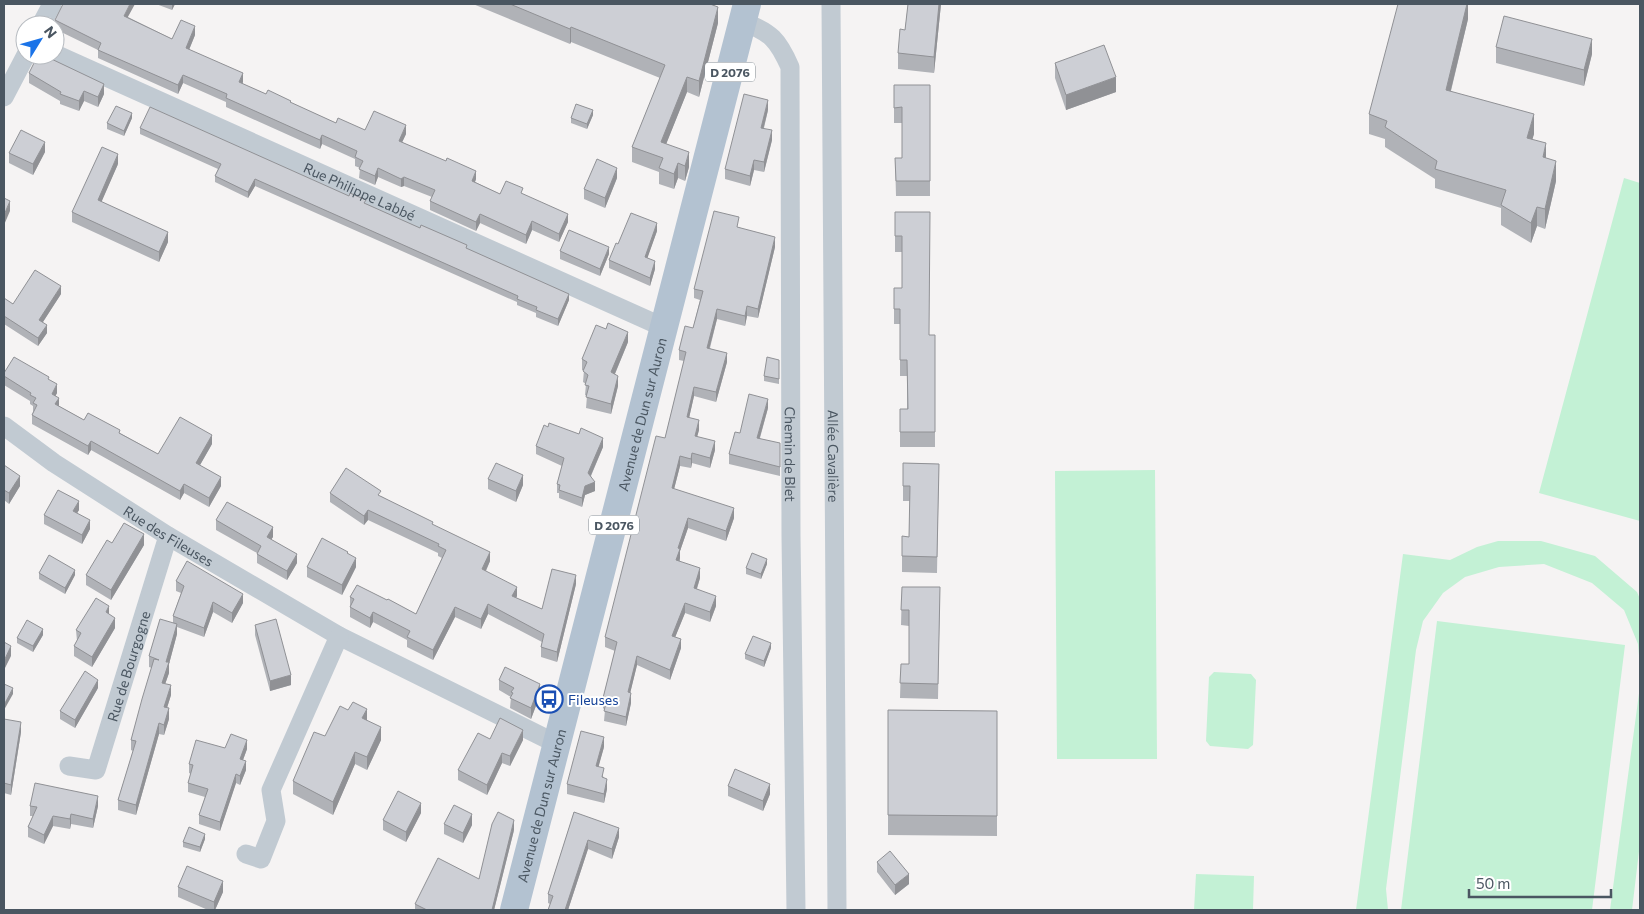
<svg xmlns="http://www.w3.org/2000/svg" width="1644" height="914" viewBox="0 0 1644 914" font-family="Commissioner,sans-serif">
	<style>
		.green { fill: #c3f1d5 }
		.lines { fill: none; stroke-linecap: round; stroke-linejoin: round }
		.minor { stroke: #c1cad2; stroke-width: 19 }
		.primary { stroke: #b3c2d1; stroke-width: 28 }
		.wall { fill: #b0b2b7 }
		.shaded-wall { fill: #909195 }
		.building { fill: #cdcfd5; stroke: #909195 }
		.labels { text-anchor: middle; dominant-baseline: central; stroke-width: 4; stroke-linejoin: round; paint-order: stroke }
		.shield { fill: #fff; stroke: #808990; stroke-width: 1 }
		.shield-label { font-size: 12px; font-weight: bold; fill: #4a5661 }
		.street-label { font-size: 14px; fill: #4a5661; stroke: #fff }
		.transit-label { font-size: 14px; fill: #164399; stroke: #fff; text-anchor: start }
	</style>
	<rect width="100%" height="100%" fill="#f5f3f3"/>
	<path class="green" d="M1624 178 1640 183V521L1539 493Z
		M1155 470 1157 759H1057L1055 471Z
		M1498 541H1541L1595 556 1637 592 1640 599V667L1638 644 1624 610 1592 583 1544 564 1499 567 1465 577 1443 593 1423 621 1416 650 1386 889 1388 910H1356L1403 554 1450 560 1477 547Z
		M1437 621 1625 645 1592 910H1401Z
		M1214 672 1251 674 1256 680 1253 745 1248 749 1210 746 1206 741 1209 677Z
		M1640 686V843L1632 910H1610Z
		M1196 874 1254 876 1253 910H1194Z"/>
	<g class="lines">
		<g class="minor">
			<path id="s1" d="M831 4 837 910"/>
			<path id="s2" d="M743 22C771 32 778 40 790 67L791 536 796 910"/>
			<path d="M41 25 52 4"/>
			<path id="s3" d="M55 54 665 328"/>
			<path d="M4 97 26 55"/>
			<path id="s4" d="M4 426 54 463 168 536 339 636 557 744"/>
			<path id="s5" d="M69 766 96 770 168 536"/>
			<path d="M246 854 261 859 276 821 271 790 339 636"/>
		</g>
		<path class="primary" id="s6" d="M514 910 747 4"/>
	</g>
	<path class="wall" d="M156 4H175L172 10Z
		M473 4H715L714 6 718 23 699 97 687 92 666 144 689 167 685 181 678 178 674 189 659 184V172L632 162V147L660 78 571 42 570 44Z
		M908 4H941L934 73 898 69V53L905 30Z
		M1468 4V19L1451 91 1534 134 1532 139 1546 158 1556 181 1545 229 1537 226 1531 243 1501 225V208L1435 188V179L1385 147V139L1369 134V114Z
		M128 17 172 39 195 35 189 50 243 82 242 84 266 94 291 103 336 123 365 130 406 134 402 142 476 179 475 182 500 194H523L568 222 559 242 532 230 526 244 480 223 476 231 430 210V201L432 197 404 186 401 187 378 177 375 185 359 178 360 168 355 166V159L322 144 320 149 304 142 226 107V102L183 83 178 94 98 58V50L55 29V20Z
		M1496 47 1592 54 1584 86 1496 63Z
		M1055 63 1116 92 1066 110 1055 78Z
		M29 73 104 94 98 107 84 101 79 111 60 104V101L29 83Z
		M894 85H930V196H896L895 158H902V123H894Z
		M768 110 764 128 772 140 764 172 754 170 750 186 725 179V169Z
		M593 115 587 129 571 123V118Z
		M132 118 124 136 107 129V123Z
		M140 128 366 204 467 249 569 300 558 326 536 317V313L517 305V302L255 186 248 198 215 182V176L218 169 140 134Z
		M45 152 33 175 9 163V153Z
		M118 164 101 202 168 242 159 262 72 222V212Z
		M617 178 605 208 584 199V189Z
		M895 212 929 335H935V447H900V409H907V376H900V324H894V288H902V252H895Z
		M739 227 775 247 758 318 747 316 745 326 717 319 710 348 727 362 716 402 694 396 689 418 699 430 697 436 715 450 710 468 692 463 691 468 680 466 674 489 734 518 726 541 688 528 680 551V561L700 578 697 589 716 606 710 622 685 613 675 637 681 648 670 680 637 665 630 693 631 703 626 726 604 721 605 710 603 708V698L615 651 605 647V637L665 438 684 361 679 360V350L693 328 700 300 694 298V289Z
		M657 231 647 258 655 269 650 286 609 268V260L618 244Z
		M560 251 609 254 600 276 560 259Z
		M61 294 43 322 47 333 38 346 4 324V298L13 304Z
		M628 342 615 374 618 386 611 414 586 408 587 396 585 395 586 384 583 382 584 370H582V359Z
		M779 360V384L764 381V376Z
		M4 373 49 380 57 393 55 396 59 406 84 420 120 433 158 454 212 444 200 465 221 486 209 507 184 493 180 500 91 450 88 455 32 424V415L33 412V406L30 404V401L4 385Z
		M768 408 760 438 780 467V476L729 464V454L740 433Z
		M536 446 603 447 591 476 595 491 585 495 582 507 559 498V493H557V484L562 466 536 454Z
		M903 463 939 464 937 573 902 572V536L909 537 910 501H903Z
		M4 465 20 486 9 504 4 500Z
		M488 479 523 485 516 502 488 489Z
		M330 493 381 496 433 525 490 561 486 571 517 596 516 598 542 609 576 584 557 662 541 657V647L542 642 488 614 481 629 455 617 433 660 407 647V640L373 622 370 628 350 617V597L387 600 416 614 442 558 438 556V553L368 520 364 525 330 502Z
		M79 510 77 513 90 529 82 544 44 524V515Z
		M216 520 273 537 271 539 297 563 287 580 257 563V553L216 530Z
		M112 543 144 545 111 600 86 585V575Z
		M348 554 356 567 342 595 307 577V567Z
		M767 564 761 579 746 574V568Z
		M39 573 75 575 65 594 39 579Z
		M176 581 243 603 232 623 213 612 204 637 177 627V634L169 664V673L165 684 171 695 167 708 169 719 164 735 159 734 136 815 118 810V800L133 751 131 750V740L152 668 149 667V656L173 623V616L181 593 176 591Z
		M902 587H940L938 699 900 698 901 664H909V626L901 625Z
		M109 614 115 628 92 667 74 656V646L77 641 76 630Z
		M255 625 291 685 270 691 255 635Z
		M43 635 33 652 17 643V638Z
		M771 648 764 667 745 659V654Z
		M499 680 540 695 531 719 510 708 511 697 499 690Z
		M98 688 75 728 60 719V711Z
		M888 710 997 711V836L888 835Z
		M4 719 21 732 11 795 4 793Z
		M367 720 381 740 367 770 355 764 333 815 293 794V781L325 736Z
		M490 739 523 740 510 766 502 763 487 795 458 780V770Z
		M604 747 598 767 604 778 607 789 604 803 567 794V784Z
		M225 748 247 749 243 760 246 770 240 785 236 783 220 831 199 824V815L205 797 188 792V783L191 774 189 773V764Z
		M728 786 770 794 763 811 728 796Z
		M30 806H98L93 828 71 824 70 829 53 826 44 844 28 837V827L33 816H30Z
		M574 812 619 837 612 859 588 849 568 910H548L550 904 548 903V894Z
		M421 813 406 842 383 830V820Z
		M444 824 472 825 463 843 444 834Z
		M514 830 494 910H415V904L479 879Z
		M205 839 200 852 183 847V842Z
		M877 862 909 884 895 895 877 872Z
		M178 887 223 892 215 910H208L178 897Z"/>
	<path class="shaded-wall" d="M130 4H135L124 24V16Z
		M172 4H175L172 10Z
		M939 4H941L934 73V57Z
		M1467 4H1468V19L1446 110V90Z
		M718 7V23L699 97V81Z
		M195 26V35L186 57V48Z
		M571 27V42L570 44V29Z
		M1592 39V54L1584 86V70Z
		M243 73V82L239 91V82Z
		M183 75V83L178 94V85Z
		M687 77V92L661 157V142Z
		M1116 77V92L1066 110V95Z
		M104 84V94L98 107V97Z
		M84 91V101L79 111V101Z
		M768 100V110L761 138V128Z
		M593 110V115L587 129V124Z
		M132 113V118L124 136V131Z
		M1534 114V134L1527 158V138Z
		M406 125V134L399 149V141Z
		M772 130V140L764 172V162Z
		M322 135V144L320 149V140Z
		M45 142V152L33 175V164Z
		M1546 143V162L1543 157Z
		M689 152V167L685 181V166Z
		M118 154V164L98 210V200Z
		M754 160V170L750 186V176Z
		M1556 161V181L1545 229V209Z
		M678 163V178L674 189V174Z
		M378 168V177L375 185V176Z
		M617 168V178L605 208V198Z
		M476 171V179L472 190V181Z
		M404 177V186L401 187V179Z
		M255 179V186L248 198V192Z
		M10 201V211L4 225V215Z
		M1537 207V226L1531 243V223Z
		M480 214V223L476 231V222Z
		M568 214V222L559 242V234Z
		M532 221V230L526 244V235Z
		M657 223V231L645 265V257Z
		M168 232V242L159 262V252Z
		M775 237V247L758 318V309Z
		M609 247V254L600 276V269Z
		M655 261V269L650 286V278Z
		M61 286V294L39 328V320Z
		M569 294V300L558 326V319Z
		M747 306V316L745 326V316Z
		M717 309V319L707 357V348Z
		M47 325V333L38 346V338Z
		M628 332V342L611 383V372Z
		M727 353V362L716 402V392Z
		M618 376V386L611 414V404Z
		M57 384V393L52 403V394Z
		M694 387V396L687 427V417Z
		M59 398V407L55 404Z
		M768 399V408L757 447V438Z
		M699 420V430L695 445V436Z
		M212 435V444L196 472V463Z
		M603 438V447L588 482V473Z
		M91 441V450L88 455V446Z
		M715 441V450L710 468V458Z
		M692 453V463L691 468V459Z
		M680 456V466L672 497V488Z
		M523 475V485L516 502V491Z
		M20 476V486L9 504V493Z
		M221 477V486L209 507V498Z
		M595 482V491L585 495 582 507V498L585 486Z
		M184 484V493L180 500V491Z
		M79 501V510L73 520V511Z
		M734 508V518L726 541V531Z
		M368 510V520L364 525V516Z
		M688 518V528L680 551V558L676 570V560L678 548Z
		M90 520V529L82 544V535Z
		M273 527V537L267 546V537Z
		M144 534V545L111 600V590Z
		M490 552V561L482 579V569Z
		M297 554V563L287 580V571Z
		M356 558V567L342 595V585Z
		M767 559V564L761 579V574Z
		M700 568V578L694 597V588Z
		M75 570V575L65 594V588Z
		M576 575V584L557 662V652Z
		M517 587V596L512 606V596Z
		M243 594V603L232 623V613Z
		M716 596V606L710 622V612Z
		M213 602V612L204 637V628Z
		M685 603V613L672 645V636Z
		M488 604V614L481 629V619Z
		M109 606V616L106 612Z
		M455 607V617L433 660V650Z
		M373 612V622L370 628V618Z
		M115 618V628L92 667V657Z
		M177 624V634L169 664V673L162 693V683L166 662Z
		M43 629V635L33 652V646Z
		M681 639V648L670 680V670Z
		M771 643V648L764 667V661Z
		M11 646V656L4 670V661Z
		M637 656V665L628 702V692Z
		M291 675V685L270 691V681Z
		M98 680V688L75 728V720Z
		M540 684V695L531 719V708Z
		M171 685V695L164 717V707Z
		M13 688V694L4 710V705Z
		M631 693V703L626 726V717Z
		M169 708V719L164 735V725Z
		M367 709V722L362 718Z
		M21 722V732L11 795V785Z
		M159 723V734L136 815V805Z
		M381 727V740L367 770V757Z
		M523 730V740L510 766V756Z
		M604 737V747L596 776V766Z
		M247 740V749L240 768V759Z
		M355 752V764L333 815V802Z
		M502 753V763L487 795V785Z
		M246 761V770L240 785V776Z
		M236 774V783L220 831V822Z
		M607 779V789L604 803V794Z
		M770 784V794L763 811V801Z
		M98 796V806L93 828V819Z
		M421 803V813L406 842V832Z
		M71 814V824L70 829V819Z
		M472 814V825L463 843V833Z
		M53 816V826L44 844V835Z
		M514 820V830L494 910H492Z
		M619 828V837L612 859V849Z
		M205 834V839L200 852V847Z
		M588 840V849L568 910H565Z
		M909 874V884L895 895V885Z
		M223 881V892L215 910H214V902Z"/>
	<path class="building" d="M63 4H130L124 16 172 39 181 20 195 26 186 48 243 73 239 82 266 94 268 90 291 101 290 102 336 123 338 118 365 130 374 111 406 125 399 141 446 161 447 158 476 171 472 181 500 194 506 181 523 188 521 193 568 214 559 234 532 221 526 235 480 214 476 222 430 201 435 190 404 177 401 179 378 168 375 176 359 169 363 161 355 157 357 151 322 135 320 140 304 133 226 98 227 94 183 75 178 85 98 50 101 43 55 20Z
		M510 4H710L718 7 699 81 687 77 661 142 689 152 685 166 678 163 674 174 659 168 663 158 632 147 665 65 571 27 570 29Z
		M908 4H939L934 57 898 53 900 29 905 30Z
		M1398 4H1467L1446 90 1534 114 1527 138 1546 143 1543 157 1556 161 1545 209 1537 207 1531 223 1501 205 1506 190 1435 169 1437 161 1385 127 1387 121 1369 114Z
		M1504 16 1592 39 1584 70 1496 47Z
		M1104 45 1116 77 1066 95 1055 63Z
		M38 55H43L104 84 98 97 84 91 79 101 60 94 61 92 29 73Z
		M894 85H930V181H896L895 158H902V107L894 108Z
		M744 94 768 100 761 128 772 130 764 162 754 160 750 176 725 169Z
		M576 104 593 110 587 124 571 118Z
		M116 106 132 113 124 131 107 123Z
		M150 107 349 196 350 193 366 200 364 203 420 228 421 225 467 245 466 248 569 294 558 319 536 310 537 307 517 299 518 296 255 179 248 192 215 176 221 164 140 128Z
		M21 130 45 142 33 164 9 153Z
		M102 147 118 154 98 200 168 232 159 252 72 212Z
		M597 159 617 168 605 198 584 189Z
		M4 198 10 201 4 215Z
		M714 211 739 217 737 227 775 237 758 309 747 306 745 316 717 309 707 348 727 353 716 392 694 387 687 417 699 420 695 436 715 441 710 458 692 453 691 459 680 456 672 488 734 508 726 531 688 518 678 548 680 549 676 560 700 568 694 588 716 596 710 612 685 603 672 636 681 639 670 670 637 656 628 692 631 693 626 717 604 711 606 703 603 698 617 642 605 637 656 436 665 438 686 352 679 350 685 326 693 328 703 291 694 289Z
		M895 212H930L929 335H935V432H900V409H908L907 360H900V309H894V288H902V236H895Z
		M631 213 657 223 645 257 655 261 650 278 609 260 616 243 618 244Z
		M569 230 609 247 600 269 560 251Z
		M35 270 61 286 39 320 47 325 38 338 4 316V298L13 304Z
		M608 323 628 332 611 372 618 376 611 404 586 397 589 386 585 385 588 375 583 371 587 362 582 359 596 325 606 329Z
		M14 357 49 377 48 379 57 384 52 394 59 398 55 404 84 420 88 413 120 430 119 433 158 454 180 417 212 435 196 463 221 477 209 498 184 484 180 491 91 441 88 446 32 415 37 405 33 403 36 398 30 395 31 393 4 376V373Z
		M767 357 779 360V379L764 376Z
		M749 394 768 399 757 438 780 443V467L729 454 735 432 740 433Z
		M549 423 579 434 581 428 603 438 588 473 595 482 585 486 582 498 559 490 560 485 557 484 564 458 536 446 544 425 548 427Z
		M496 463 523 475 516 491 488 479Z
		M903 463 939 464 937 557 902 556V536L909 537 910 486H903Z
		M4 465 20 476 9 493 4 490Z
		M346 468 381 491 378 495 433 522 432 524 490 552 482 569 517 587 512 596 542 609 552 569 576 575 557 652 541 647 544 634 488 604 481 619 455 607 433 650 407 637 410 631 373 612 370 618 350 607 354 599 350 597 357 585 387 600 388 599 416 614 446 550 438 546 439 544 368 510 364 516 330 493Z
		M58 490 79 501 73 511 90 520 82 535 44 515Z
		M227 502 273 527 267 537 297 554 287 571 257 554 261 546 216 520Z
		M124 523 144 534 111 590 86 575 107 540 112 543Z
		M322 538 348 552 347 553 356 558 342 585 307 567Z
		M752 553 767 559 761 574 746 568Z
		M49 555 75 570 65 588 39 573Z
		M187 561 243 594 232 613 213 602 204 628 173 616 184 586 176 581Z
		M902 587H940L938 684 900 683 901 664H909V610H901Z
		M96 598 109 606 106 612 115 618 92 657 74 646 81 633 76 630Z
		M160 619 177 624 166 662H169L162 683 171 685 164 707 169 708 164 725 159 723 136 805 118 800 136 741 131 740 142 699 154 659 159 660 149 656Z
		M276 619 291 675 270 681 255 625Z
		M27 620 43 629 33 646 17 638Z
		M753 636 771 643 764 661 745 654Z
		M4 642 11 646 4 661Z
		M505 667 540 684 531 708 510 698 513 693 511 692 514 688 499 680Z
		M85 671 98 680 75 720 60 711Z
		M4 684 13 688 4 705Z
		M353 702 367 709 362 718 381 727 367 757 355 752 333 802 293 781 314 732 325 736 340 706 348 710Z
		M888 710 997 711V816L888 815Z
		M500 718 523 730 510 756 502 753 487 785 458 770 478 733 490 739Z
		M4 719 21 722 11 785 4 783Z
		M581 731 604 737 596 766 604 768 602 777 607 779 604 794 567 784Z
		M231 734 247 740 240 759 246 761 240 776 236 774 220 822 199 815 208 789 188 783 193 765 189 764 196 740 225 748Z
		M735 769 770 784 763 801 728 786Z
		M35 783 98 796 93 819 71 814 70 819 53 816 44 835 28 827 37 807 30 806Z
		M398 791 421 803 406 832 383 820Z
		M454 805 472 814 463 833 444 824Z
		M498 812 514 820 492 910H427L415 904 438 858 479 879 492 824Z
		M574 812 619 828 612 849 588 840 565 910H548L553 896 548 894Z
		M189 827 205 834 200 847 183 842Z
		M890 851 909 874 895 885 877 862Z
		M187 866 223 881 214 902 178 887Z"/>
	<defs>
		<g id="bus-ring" transform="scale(1.4375)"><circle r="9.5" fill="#fff" stroke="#1a4fb4" stroke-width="1.5"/><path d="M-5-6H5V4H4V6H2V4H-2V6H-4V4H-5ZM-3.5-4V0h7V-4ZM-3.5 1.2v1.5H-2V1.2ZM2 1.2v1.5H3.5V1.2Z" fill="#1a4fb4"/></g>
	</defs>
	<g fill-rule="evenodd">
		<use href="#bus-ring" x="549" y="699"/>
	</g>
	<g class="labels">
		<g class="shield">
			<rect x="705" y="62.5" width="50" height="19" rx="4"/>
			<rect x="589" y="515.5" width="50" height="19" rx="4"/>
		</g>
		<g class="shield-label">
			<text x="730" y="72">D 2076</text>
			<text x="614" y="525">D 2076</text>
		</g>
		<g class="street-label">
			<text stroke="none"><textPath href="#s3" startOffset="334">Rue Philippe Labbé</textPath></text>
			<text stroke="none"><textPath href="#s6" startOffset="512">Avenue de Dun sur Auron</textPath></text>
			<text stroke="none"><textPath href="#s2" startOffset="455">Chemin de Blet</textPath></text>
			<text stroke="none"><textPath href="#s1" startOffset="452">Allée Cavalière</textPath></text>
			<text stroke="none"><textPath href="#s4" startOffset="198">Rue des Fileuses</textPath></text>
			<text stroke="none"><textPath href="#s5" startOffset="136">Rue de Bourgogne</textPath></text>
			<text stroke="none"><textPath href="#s6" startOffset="108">Avenue de Dun sur Auron</textPath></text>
		</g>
		<g class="transit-label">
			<text x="568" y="699">Fileuses</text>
		</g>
	</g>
	<rect width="1644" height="914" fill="none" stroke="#4a5661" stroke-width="10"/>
	<g transform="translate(40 40) rotate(53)"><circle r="24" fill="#ffffff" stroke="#b7bbc0"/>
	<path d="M0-4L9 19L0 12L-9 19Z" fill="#1a73e8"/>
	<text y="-8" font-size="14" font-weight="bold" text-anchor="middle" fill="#4a5661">N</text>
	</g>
	<path d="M1469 889v8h142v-8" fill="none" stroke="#4a5661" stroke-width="2.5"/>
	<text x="1476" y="889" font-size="15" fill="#4a5661" stroke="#ffffff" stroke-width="4" paint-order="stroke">50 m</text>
</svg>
